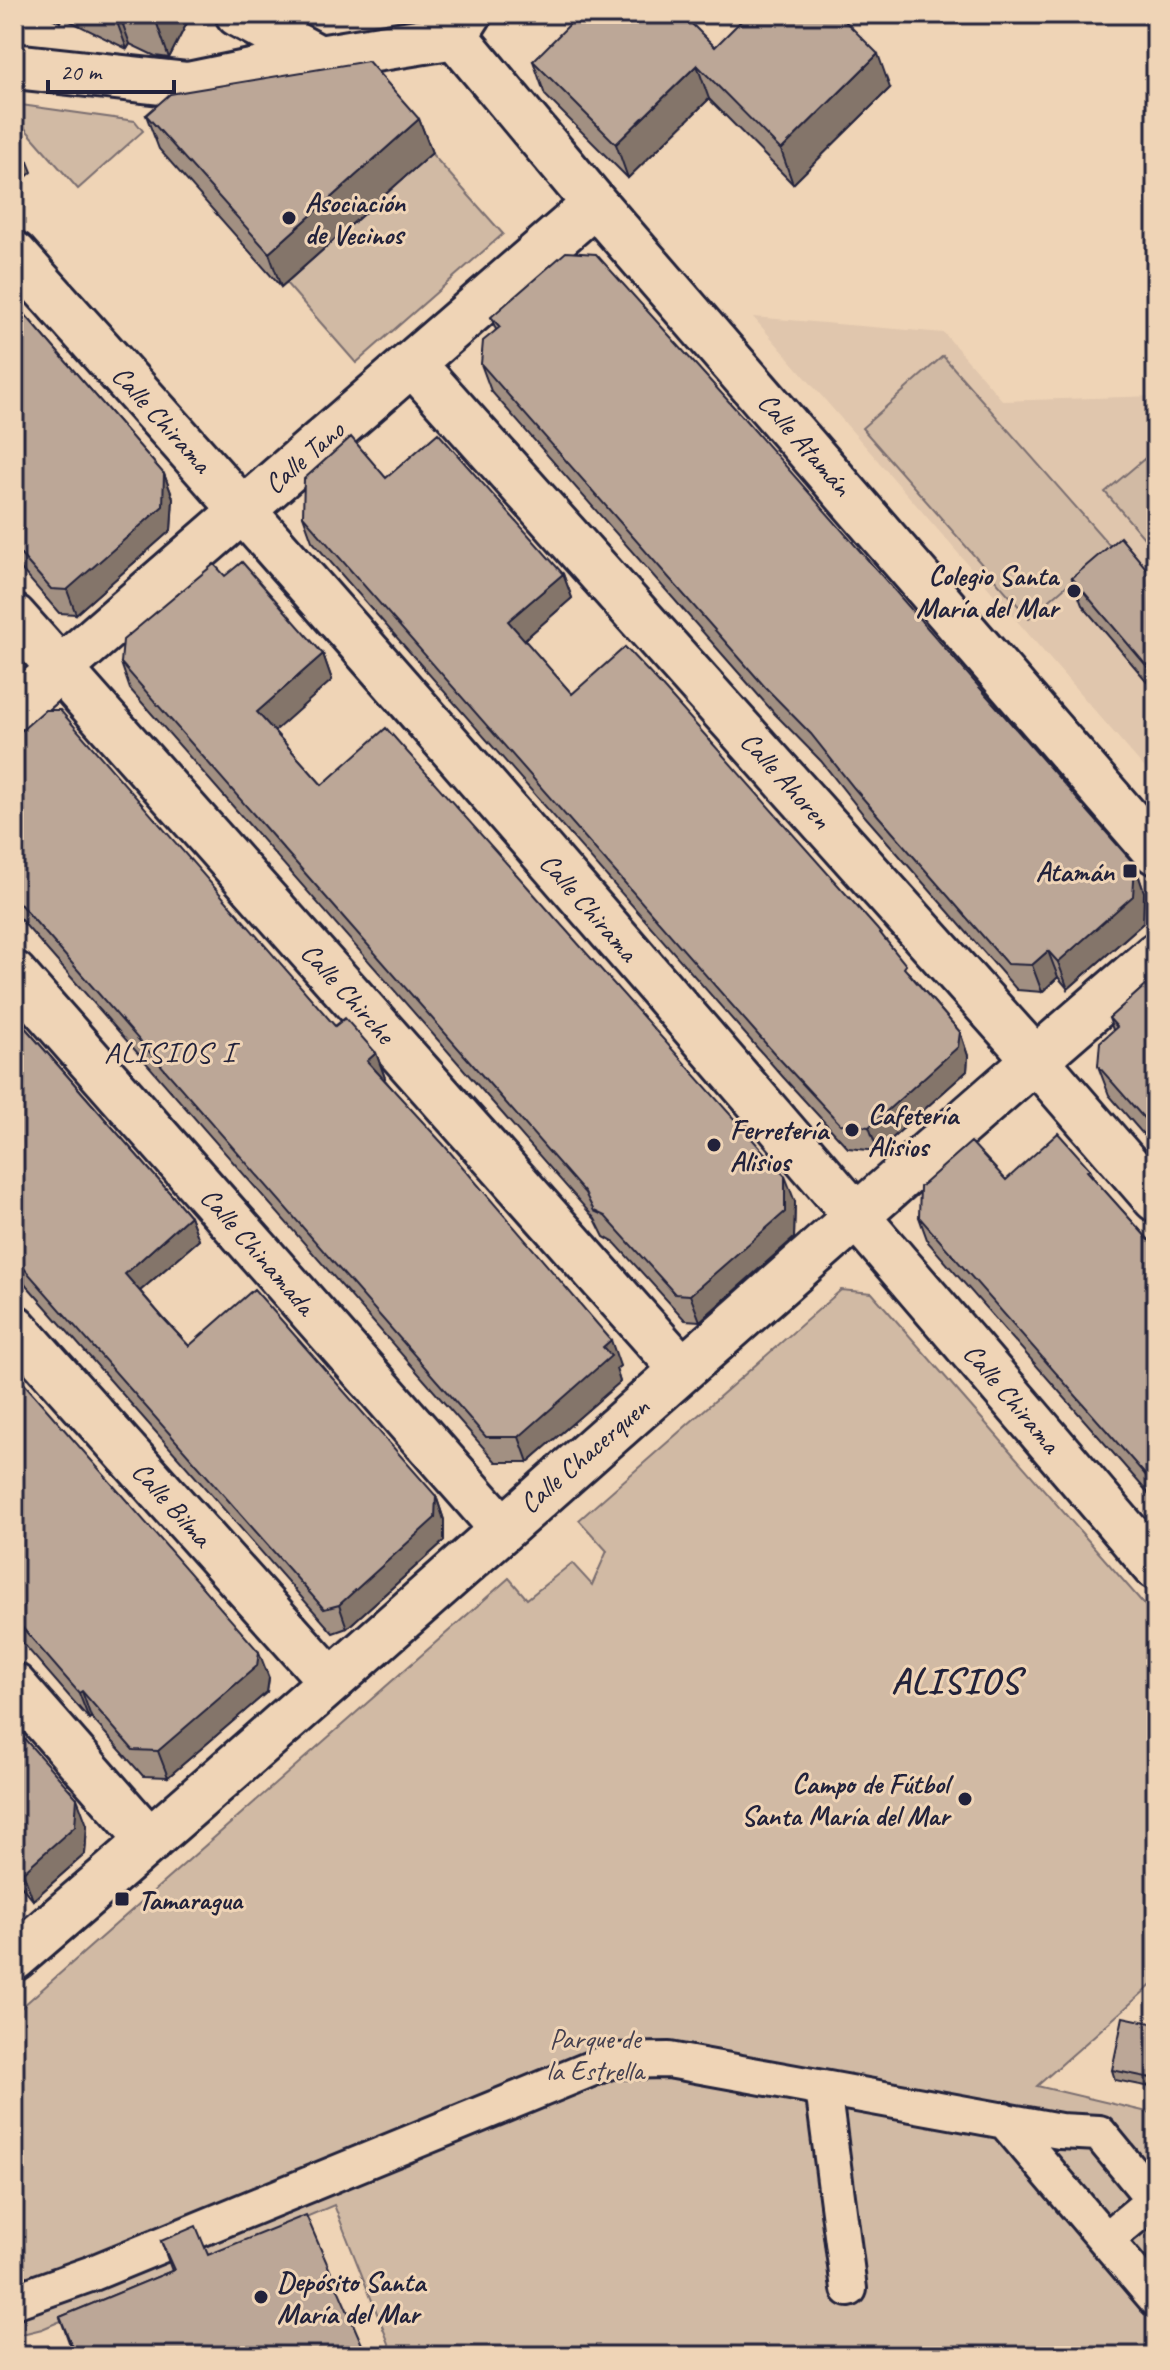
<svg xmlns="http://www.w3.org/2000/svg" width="1170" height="2370" viewBox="0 0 1170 2370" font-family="Caveat,sans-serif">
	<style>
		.built { fill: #e0c6ad }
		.green { fill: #d1baa4; stroke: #7a6e70; stroke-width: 2 }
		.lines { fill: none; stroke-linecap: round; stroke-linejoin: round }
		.pedestrian-casing { stroke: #22223b; stroke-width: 40 }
		.minor-casing { stroke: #22223b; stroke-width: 50 }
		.pedestrian { stroke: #efd4b6; stroke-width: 34 }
		.minor { stroke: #efd4b6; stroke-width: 44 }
		.wall { fill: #a29082; stroke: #22223b; stroke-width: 2 }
		.shaded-wall { fill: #84756a; stroke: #22223b; stroke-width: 2 }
		.building { fill: #bca797; stroke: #22223b; stroke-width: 2 }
		.poi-dot { fill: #22223b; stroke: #efd4b6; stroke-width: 3 }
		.labels { text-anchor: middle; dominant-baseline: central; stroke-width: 6; stroke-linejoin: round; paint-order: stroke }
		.poi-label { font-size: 28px; font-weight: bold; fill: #22223b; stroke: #efd4b6; text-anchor: start }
		.street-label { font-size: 28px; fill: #22223b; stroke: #efd4b6 }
		.park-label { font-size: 28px; fill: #454050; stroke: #efd4b6 }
		.neighbourhood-label { font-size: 30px; letter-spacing: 2px; fill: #22223b; stroke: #efd4b6 }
		.district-label { font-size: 36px; font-weight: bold; letter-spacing: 2px; fill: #22223b; stroke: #efd4b6 }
	</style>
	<rect width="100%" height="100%" fill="#efd4b6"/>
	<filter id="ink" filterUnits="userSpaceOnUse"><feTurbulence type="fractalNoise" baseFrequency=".0125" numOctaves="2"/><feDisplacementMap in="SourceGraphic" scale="16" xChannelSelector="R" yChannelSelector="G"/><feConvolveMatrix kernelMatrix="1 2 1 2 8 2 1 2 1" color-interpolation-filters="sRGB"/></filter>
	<g filter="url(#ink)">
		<path class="built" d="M753 317 944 333 1003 401 1156 396V781Z"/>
		<path class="green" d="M14 104 135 121 143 131 78 189 14 116Z
			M431 153 503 234 356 363 286 283Z
			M943 356 1111 547 1029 618 862 428Z
			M1156 449V552L1105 492Z
			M841 1290 872 1293 1156 1618V1981L1037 2086 1156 2114V2356H394L334 2205 42 2329 14 2336V2014L509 1578 527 1599 572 1563 592 1585 607 1551 579 1520Z"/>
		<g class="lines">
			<g class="pedestrian-casing">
				<path id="pedestrian" d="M823 2088 849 2289
					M1004 2120 1156 2299
					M14 2301 93 2273 610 2061 669 2060 1060 2131 1099 2133 1154 2200 1106 2240"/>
			</g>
			<g class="minor-casing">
				<path id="minor" d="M238 14 319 58
					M455 36 595 204 1156 852
					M14 66 188 85 319 58 455 36 469 14
					M14 254C402 685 780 1125 1156 1567
					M413 364 1035 1059 1156 1199
					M14 617 682 1369
					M14 709 595 204
					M14 974 502 1528
					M14 1327 330 1680
					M14 1686 150 1841
					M14 1958C398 1628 772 1285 1156 955"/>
			</g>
			<use href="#pedestrian" class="pedestrian"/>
			<use href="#minor" class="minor"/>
		</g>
		<path class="wall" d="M44 14H188L190 17 169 58 155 56 130 44 127 49 62 17 60 22Z
			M715 47 890 88 793 184 709 99 628 178 545 95 533 61Z
			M146 115 419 119 432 153 281 287 159 149Z
			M14 302 164 474 173 498 171 530 76 614 59 613 14 561Z
			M491 317 1135 865 1144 892 1143 923 1068 989 1058 977 1042 992 1017 990 863 814 821 761 774 713 491 391 481 364 496 330Z
			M386 478 563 574 572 598 524 640 572 694 910 974 960 1032 968 1056 967 1071 878 1151 848 1148 783 1077 312 541 303 516Z
			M1072 578 1156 580V692L1082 605Z
			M323 654 332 680 274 731 322 785 795 1202 794 1238 700 1321 685 1320 615 1243 604 1237 595 1219 130 689 121 663Z
			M14 737 335 1026 376 1053 385 1078 384 1079 620 1366 616 1369 620 1382 528 1462H496L14 912Z
			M1156 976V1149L1109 1095 1098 1066 1113 1030 1109 1018Z
			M14 1015 190 1216 199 1240 140 1291 163 1318 189 1346 436 1496 444 1520V1541L347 1628 333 1633 14 1271Z
			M1090 1169 1094 1179 1156 1248V1502L928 1242 919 1217 1006 1180Z
			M14 1372 269 1678 267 1692 168 1777 143 1776 91 1717 89 1719 14 1633Z
			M14 1727 87 1825 85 1854 33 1900 14 1878Z
			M1156 2024V2088L1115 2080 1112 2070Z
			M161 2241 208 2255 367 2356H74L60 2317 172 2271Z"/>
		<path class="shaded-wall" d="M57 14H61L62 17 60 22Z
			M114 14H119L130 44 127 49Z
			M157 14H188L190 17 169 58 155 18Z
			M878 54 890 88 793 184 781 150Z
			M697 65 709 99 628 178 616 144Z
			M419 119 432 153 281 287 269 253Z
			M28 162 32 172 14 188V175Z
			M164 474 173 498 171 530 76 614 67 590Z
			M563 574 572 598 517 646 508 621Z
			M323 654 332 680 267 738 257 712Z
			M1135 865 1144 892 1143 923 1068 989 1058 962Z
			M1048 951 1058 977 1042 992 1032 965Z
			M960 1032 968 1056 967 1071 878 1151 869 1127Z
			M376 1053 385 1078 376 1086 367 1061Z
			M785 1176 795 1202 794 1238 700 1321 690 1295Z
			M190 1216 199 1240 133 1297 125 1274Z
			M611 1340 620 1366 616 1369 620 1382 528 1462 519 1437 603 1347Z
			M436 1496 444 1520V1541L347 1628 339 1605Z
			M259 1652 269 1678 267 1692 168 1777 158 1751Z
			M82 1691 91 1717 89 1719 79 1693Z
			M77 1798 87 1825 85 1854 33 1900 23 1872Z"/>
		<path class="building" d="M136 14H157L155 18 140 16Z
			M580 14H682L715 47 748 14H838L878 54 781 150 697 65 616 144 533 61Z
			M368 61 419 119 269 253 146 115 170 94Z
			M14 146 28 162 14 175Z
			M566 252 596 254 741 415 1135 865 1133 896 1058 962 1048 951 1032 965 1007 964 854 788 811 734 765 687 481 364 483 341 500 327 491 317Z
			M14 302 164 474 163 506 67 590 51 589 14 547Z
			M438 433 563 574 508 621 572 694 625 647 658 682 877 929 906 965 904 968 960 1032 958 1047 869 1127 840 1124 774 1053 303 516 304 479 351 437 386 478Z
			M1120 537 1156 580V677L1072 578Z
			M242 562 323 654 257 712 322 785 386 728 785 1176V1212L690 1295 675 1294 605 1216 594 1211 585 1193 121 663 123 640 214 564 225 576Z
			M45 710H60L335 1026 345 1018 376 1053 367 1061 443 1144 611 1340 603 1347 611 1356 519 1437H486L14 897V737Z
			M1156 976V1132L1098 1066 1100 1042 1117 1027 1109 1018Z
			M14 1015 190 1216 125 1274 163 1318 189 1346 254 1289 436 1496 435 1518 339 1605 324 1609 14 1257Z
			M1058 1133 1090 1169 1087 1171 1156 1248V1487L919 1217 920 1187 971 1142 1006 1180Z
			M14 1372 259 1652 257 1666 158 1751 133 1750 82 1691 79 1693 14 1618Z
			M14 1727 77 1798 75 1826 23 1872 14 1862Z
			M1123 2017 1156 2024V2079L1112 2070Z
			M306 2215 367 2356H76L60 2317 174 2270 161 2241 196 2226 208 2255Z"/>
	</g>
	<g class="poi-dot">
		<circle cx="289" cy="218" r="8"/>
		<circle cx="1074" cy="591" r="8"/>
		<rect x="1122" y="863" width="16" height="16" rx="4"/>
		<circle cx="852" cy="1130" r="8"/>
		<circle cx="714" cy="1145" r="8"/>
		<circle cx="965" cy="1799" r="8"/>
		<rect x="114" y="1891" width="16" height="16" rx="4"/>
		<circle cx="261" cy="2297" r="8"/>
	</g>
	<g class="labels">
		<g class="poi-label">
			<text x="305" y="202">Asociación<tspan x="305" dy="32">de Vecinos</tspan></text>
			<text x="1058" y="575" text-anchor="end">Colegio Santa<tspan x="1058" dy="32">María del Mar</tspan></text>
			<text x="1114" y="871" text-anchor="end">Atamán</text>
			<text x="868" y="1114">Cafetería<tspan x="868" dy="32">Alisios</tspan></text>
			<text x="730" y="1129">Ferretería<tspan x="730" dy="32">Alisios</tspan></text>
			<text x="949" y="1783" text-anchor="end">Campo de Fútbol<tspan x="949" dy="32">Santa María del Mar</tspan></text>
			<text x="138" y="1899">Tamaragua</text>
			<text x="277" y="2281">Depósito Santa<tspan x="277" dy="32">María del Mar</tspan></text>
		</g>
		<g class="street-label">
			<text transform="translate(162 419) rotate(48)">Calle Chirama</text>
			<text transform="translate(805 444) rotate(49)">Calle Atamán</text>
			<text transform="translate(304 457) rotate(-41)">Calle Tano</text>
			<text transform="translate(786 780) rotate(48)">Calle Ahoren</text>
			<text transform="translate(589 907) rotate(49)">Calle Chirama</text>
			<text transform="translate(348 993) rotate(48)">Calle Chirche</text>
			<text transform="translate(258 1251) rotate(49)">Calle Chinamada</text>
			<text transform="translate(1012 1398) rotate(50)">Calle Chirama</text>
			<text transform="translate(584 1455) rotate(-41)">Calle Chacerquen</text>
			<text transform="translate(172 1504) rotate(48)">Calle Bilma</text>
		</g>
		<g class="park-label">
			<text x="595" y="2038">Parque de<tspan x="595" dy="32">la Estrella</tspan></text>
		</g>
		<g class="neighbourhood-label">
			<text x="170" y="1052">ALISIOS I</text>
		</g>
		<g class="district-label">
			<text x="956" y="1681">ALISIOS</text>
		</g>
	</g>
	<rect width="1170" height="2370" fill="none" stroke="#efd4b6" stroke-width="48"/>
	<rect x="24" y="24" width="1122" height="2322" fill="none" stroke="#22223b" stroke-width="3" filter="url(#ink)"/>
	<path d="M48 80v12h126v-12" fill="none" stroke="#22223b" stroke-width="4"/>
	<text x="60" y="80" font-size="24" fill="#22223b" stroke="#efd4b6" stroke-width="6" paint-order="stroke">20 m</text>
</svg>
